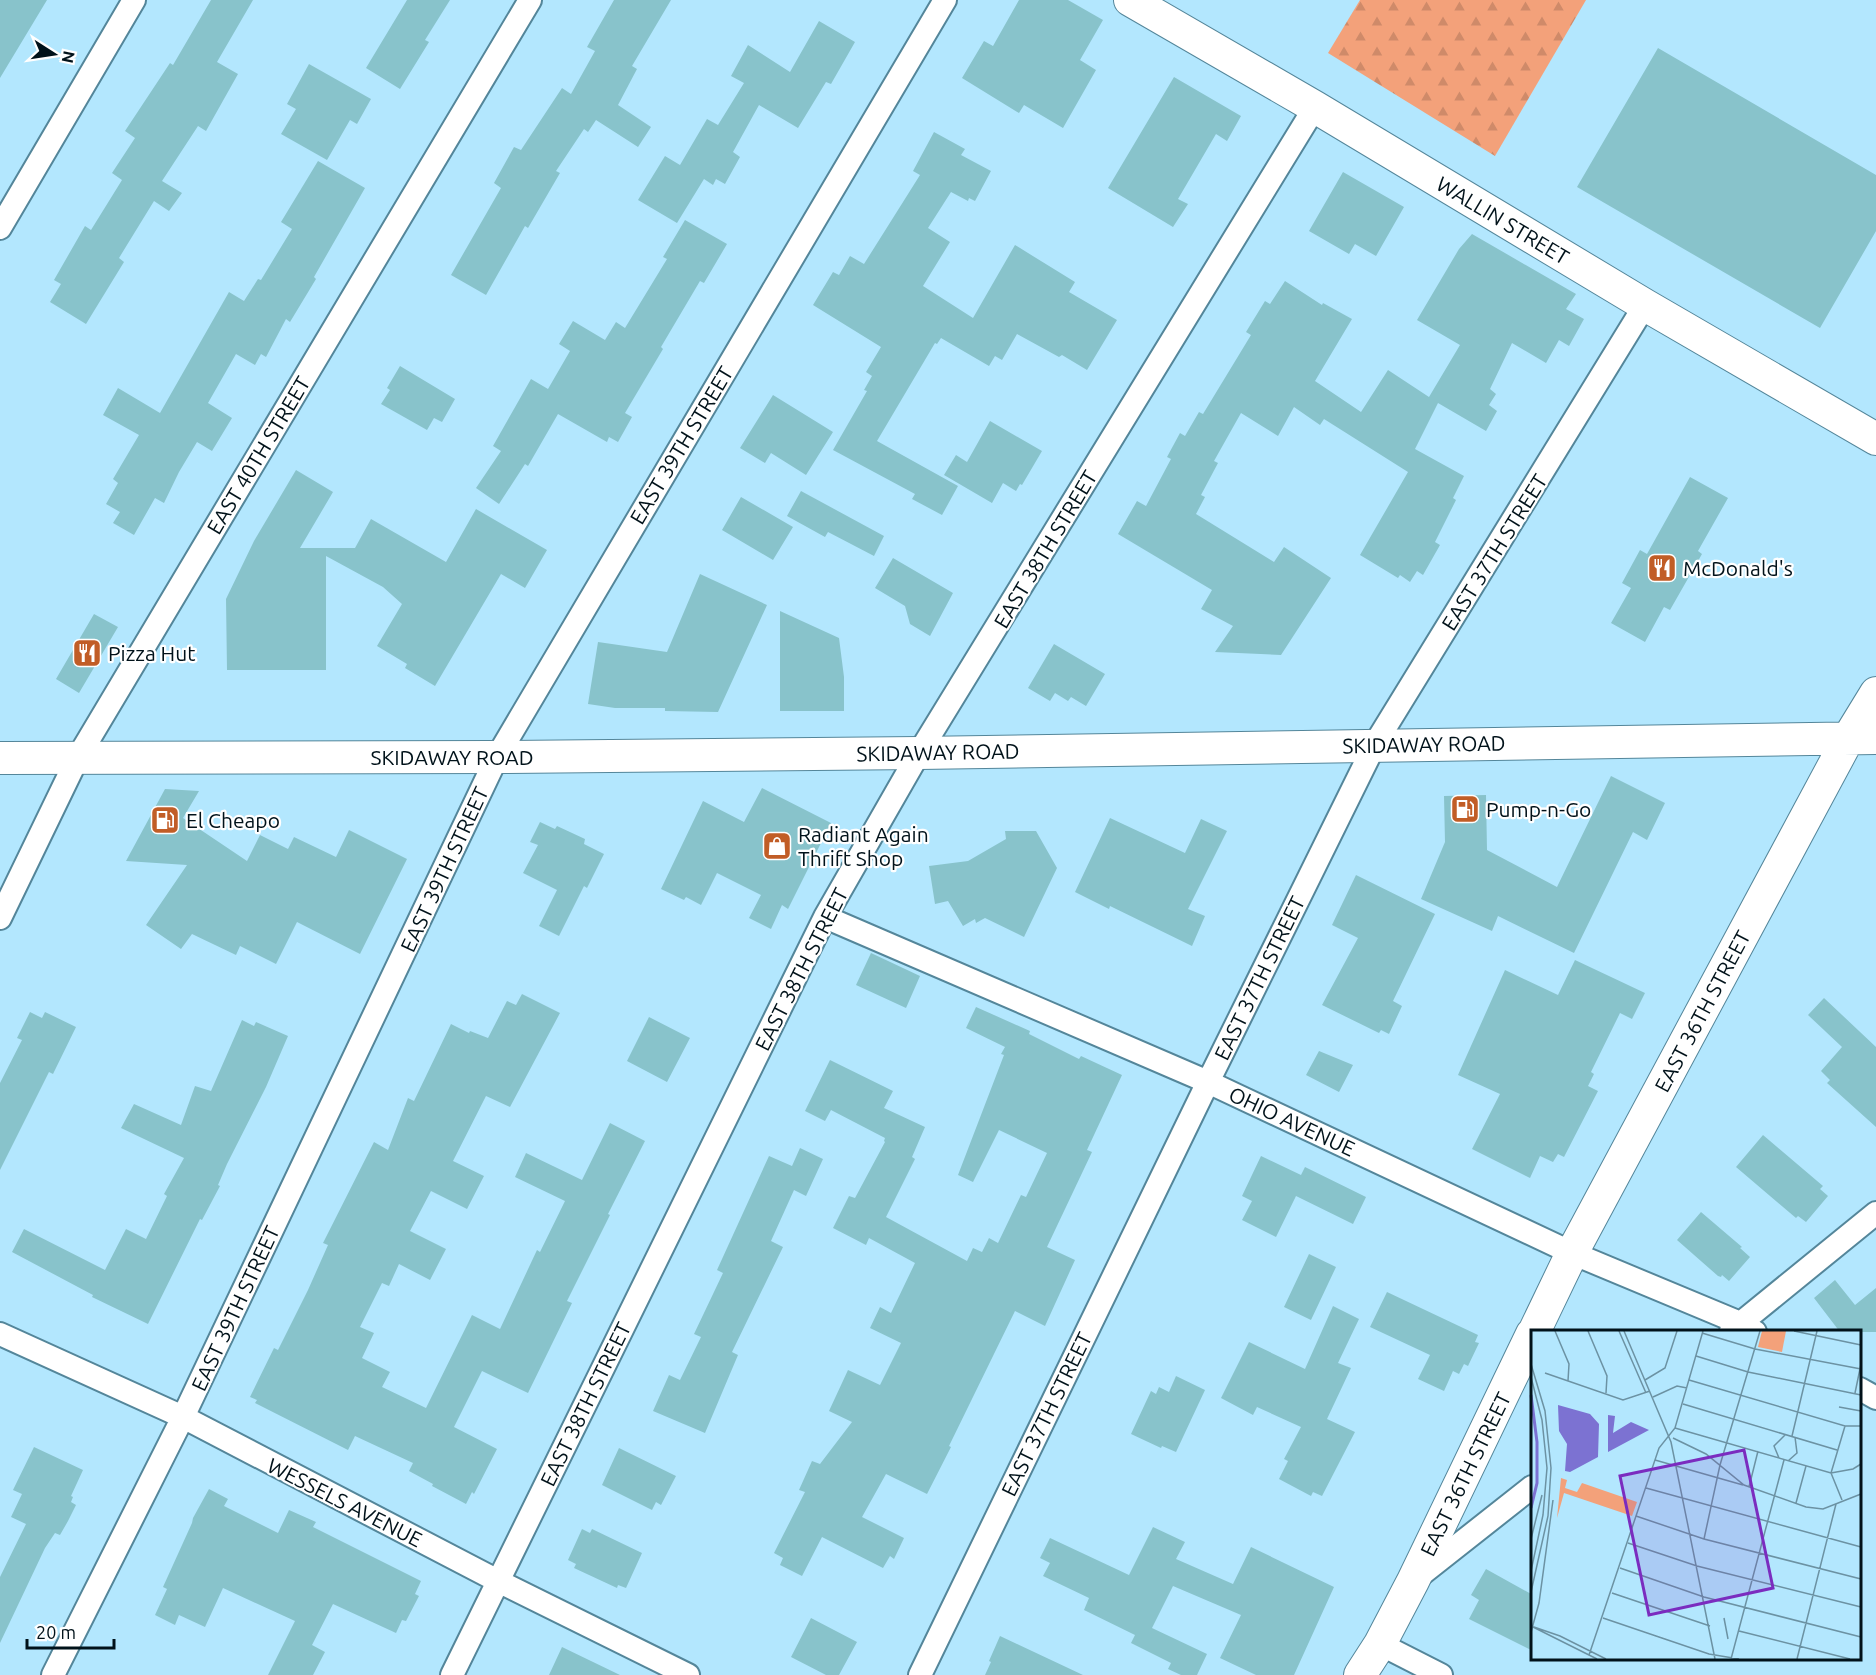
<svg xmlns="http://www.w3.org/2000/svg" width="1876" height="1675" viewBox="0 0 1876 1675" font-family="Ubuntu,sans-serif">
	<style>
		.forest { fill: url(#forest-firs) }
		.building { fill: #88c3cb }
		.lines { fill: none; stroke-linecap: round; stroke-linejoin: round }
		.street-casing { stroke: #54869a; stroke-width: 26 }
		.secondary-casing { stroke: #54869a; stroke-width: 34 }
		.street { stroke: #fff; stroke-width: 22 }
		.secondary { stroke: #fff; stroke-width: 32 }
		.labels { text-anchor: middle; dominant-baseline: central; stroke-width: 4.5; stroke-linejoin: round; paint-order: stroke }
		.street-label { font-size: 21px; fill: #01121a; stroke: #fff }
		.poi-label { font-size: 21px; fill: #01121a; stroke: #fff; text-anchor: start }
		.inset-river { fill: none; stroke: #7c72d2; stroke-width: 3 }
		.inset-road { fill: none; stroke: #6c92a3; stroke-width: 1.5 }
		.view { fill: #7b2cbf; fill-opacity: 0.15; stroke: #7b2cbf; stroke-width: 3 }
		.inset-edge { fill: none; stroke: #01121a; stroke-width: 3 }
	</style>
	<defs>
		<pattern id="forest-firs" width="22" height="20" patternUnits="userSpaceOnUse" patternTransform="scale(1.5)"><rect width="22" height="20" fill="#f3a17a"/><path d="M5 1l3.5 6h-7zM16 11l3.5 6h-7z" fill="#cf8a69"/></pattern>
	</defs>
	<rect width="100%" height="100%" fill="#b3e7fe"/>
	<path class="forest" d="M1360 0H1586L1495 156 1328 53Z"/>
	<path class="building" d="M0 0H47L0 78Z
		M211 0H253L217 62 238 74 206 131 198 126 162 181 182 193 169 211 154 201 119 258 124 262 86 324 50 302 61 284 54 280 85 226 91 230 122 180 112 173 135 138 125 131 170 63 173 65Z
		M407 0H450L425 40 429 42 400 89 366 68Z
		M614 0H671L632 66 637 69 618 105 651 127 638 147 596 120 588 132 584 129 556 171 560 173 528 228 525 226 486 295 451 275 501 188 494 183 514 147 521 150 562 88 571 94 595 51 587 47Z
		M1019 0H1068L1103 20 1080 60 1096 70 1063 128 1024 105 1019 113 962 78 984 41 993 46Z
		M819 21 855 42 831 84 826 82 798 128 759 105 733 152 740 157 725 184 716 179 713 185 704 179 677 223 638 200 665 156 680 165 707 119 718 125 744 83 731 76 748 45 790 72Z
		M1658 48 1876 175V231L1820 328 1577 187Z
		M309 64 371 99 357 124 350 120 327 160 281 134 296 109 287 104Z
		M1174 77 1241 116 1227 141 1216 134 1178 199 1188 204 1173 227 1108 188Z
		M934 132 965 149 961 155 991 171 975 201 969 198 968 201 951 192 928 228 950 242 923 286 973 318 1015 245 1075 282 1069 292 1117 320 1087 370 1062 355 1059 357 1017 334 1002 360 995 356 989 366 941 338 937 344 935 343 877 441 958 486 942 515 912 499 915 494 833 450 867 391 864 390 872 376 866 372 881 347 813 305 833 272 839 275 850 256 864 264 920 175 913 171Z
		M318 161 365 188 314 277 316 279 290 322 286 319 266 357 261 354 255 365 236 354 208 403 232 418 212 451 197 442 179 472 164 503 155 498 134 535 113 523 120 512 106 504 118 483 113 479 139 435 103 415 118 388 160 413 229 292 244 301 258 279 261 280 292 229 281 222Z
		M1343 172 1404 207 1376 256 1355 244 1349 254 1309 231Z
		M685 220 727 244 704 283 700 281 661 347 663 349 625 413 632 417 618 442 609 437 607 442 558 414 528 466 525 464 499 504 476 488 501 451 493 446 531 379 548 389 570 351 559 344 573 321 605 340 616 322 625 328 667 259 663 257Z
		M1472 234 1576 294 1566 309 1584 319 1569 346 1559 340 1546 363 1512 343 1490 389 1496 394 1489 405 1497 411 1486 431 1438 403 1415 449 1464 476 1453 498 1456 500 1435 542 1440 545 1423 575 1417 571 1410 582 1400 575 1398 578 1360 555 1408 472 1324 419 1320 425 1294 407 1278 436 1241 413 1214 461 1218 463 1201 495 1205 497 1196 514 1274 562 1284 547 1331 578 1281 655 1215 652 1233 626 1201 609 1212 590 1118 534 1137 501 1146 506 1171 459 1167 457 1180 433 1185 436 1199 412 1203 414 1251 335 1246 332 1265 301 1270 304 1285 281 1322 305 1323 303 1352 319 1315 381 1361 412 1388 370 1429 397 1460 345 1417 320 1459 249Z
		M400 366 455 399 442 422 434 418 427 430 381 404 390 390 387 388Z
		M773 395 833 432 806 475 771 453 765 463 740 448Z
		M990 421 1042 451 1022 485 1020 484 1016 491 1003 483 992 503 944 475 956 455 967 462Z
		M296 470 333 492 300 548H355L371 519 446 562 476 509 547 550 525 588 501 574 435 686 405 668 407 664 377 646 402 604 383 587 326 556V670H227L226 599 254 541Z
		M1690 477 1728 498 1698 551 1702 554 1670 610 1664 607 1645 642 1611 623 1631 588 1622 583 1640 550 1647 554Z
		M801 491 884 536 874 556 828 532 825 537 787 516Z
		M741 497 793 527 773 560 722 530Z
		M893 558 953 593 930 636 910 624 905 606 875 588Z
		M700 574 767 605 718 712 665 711V708H615L588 704 598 642 667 652Z
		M780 611 839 638 844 677V711H780Z
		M94 614 118 627 79 693 56 679Z
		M1054 644 1105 674 1086 706 1071 697 1068 701 1055 693 1050 701 1028 688Z
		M1611 776 1665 803 1647 840 1633 832 1574 953 1498 916 1492 931 1421 899 1445 842 1444 796 1486 795 1487 850 1557 887Z
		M762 788 831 823 788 909 782 905 771 929 749 918 761 895 717 873 701 905 686 897 684 900 661 889 703 801 744 822Z
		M165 789 199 791 183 818 247 861 260 835 288 849 294 837 336 857 349 830 407 859 360 954 297 922 276 964 240 946 236 955 192 934 181 949 146 925 187 865 126 861Z
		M1110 818 1185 853 1201 819 1227 831 1188 909 1205 916 1192 946 1110 906 1109 909 1075 892Z
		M540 822 555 829 557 826 585 839 584 844 604 854 587 888 584 886 559 936 539 926 557 890 523 873 538 845 530 842Z
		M1005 831H1036L1057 868 1024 937 985 918 976 923 975 919 963 926 948 901 935 904 929 866 968 861 1006 839Z
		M1356 875 1435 914 1393 1001 1402 1006 1389 1034 1381 1030 1379 1033 1322 1005 1358 938 1332 925Z
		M871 953 920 976 906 1008 856 985Z
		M1575 960 1645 993 1632 1019 1620 1013 1591 1072 1594 1074 1588 1086 1598 1091 1564 1157 1558 1154 1553 1162 1540 1156 1530 1178 1472 1149 1500 1094 1458 1075 1505 970 1558 995Z
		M522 994 560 1013 510 1107 486 1096 453 1161 484 1176 467 1209 431 1191 410 1231 446 1249 430 1280 399 1264 389 1286 382 1283 360 1327 374 1333 362 1358 390 1372 382 1387 426 1408 472 1315 500 1329 537 1250 540 1252 565 1201 515 1177 526 1153 582 1180 610 1123 645 1141 608 1214 610 1215 567 1301 572 1303 528 1393 482 1371 454 1427 497 1449 474 1494 472 1492 466 1504 432 1486 433 1484 409 1471 413 1463 355 1436 348 1450 255 1403 257 1400 250 1397 274 1348 278 1350 308 1290 328 1245 323 1243 374 1142 388 1150 408 1098 414 1101 451 1024 469 1033 470 1031 488 1038 507 1001 516 1005Z
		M1824 998 1876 1047V1127L1827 1083 1830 1080 1821 1071 1842 1047 1808 1015Z
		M976 1007 1030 1031 1029 1034 1079 1059 1081 1056 1122 1075 1087 1150 1092 1152 1047 1247 1075 1260 1045 1326 1015 1311 949 1446 951 1447 927 1494 886 1474 862 1517 904 1538 894 1559 890 1556 883 1568 822 1537 802 1576 780 1565 783 1558 774 1553 805 1492 799 1490 812 1461 820 1464 852 1422 829 1411 848 1370 880 1385 901 1343 870 1328 880 1307 891 1313 915 1263 869 1238 866 1245 833 1228 849 1196 855 1198 885 1142 884 1141 885 1138 831 1110 825 1121 805 1111 830 1060 893 1091 884 1108 925 1127 912 1157 915 1159 886 1217 967 1261 973 1248 982 1252 989 1238 998 1243 1021 1195 1026 1197 1047 1153 999 1130 973 1182 958 1175 1004 1055 1001 1054 1005 1047 966 1028Z
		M30 1012 42 1018 45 1012 76 1027 53 1074 49 1072 0 1170V1083L22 1040 17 1038Z
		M649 1017 690 1038 667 1082 627 1061Z
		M242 1020 254 1026 256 1022 288 1036 266 1087 227 1164 218 1185 220 1186 202 1220 200 1219 148 1324 92 1297 93 1295 12 1252 24 1229 105 1270 126 1229 146 1239 167 1196 164 1194 184 1158 121 1128 134 1104 181 1125 195 1086 211 1091Z
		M1319 1051 1353 1065 1339 1092 1306 1075Z
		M1763 1135 1823 1186 1820 1189 1828 1196 1806 1222 1798 1216 1796 1218 1736 1167Z
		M800 1148 823 1159 806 1196 794 1190 771 1241 783 1247 732 1352 738 1355 705 1433 653 1411 669 1375 680 1380 701 1337 694 1334 723 1273 717 1270 769 1156 792 1166Z
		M1261 1156 1301 1175 1305 1167 1366 1197 1353 1224 1296 1196 1276 1237 1242 1220 1252 1201 1242 1196Z
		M1701 1212 1742 1247 1740 1248 1750 1257 1729 1281 1722 1275 1721 1277 1718 1276 1677 1240Z
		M1309 1254 1336 1267 1311 1320 1284 1307Z
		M1835 1280 1855 1305 1876 1288V1332H1840L1814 1298Z
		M1387 1292 1478 1335 1475 1342 1479 1343 1468 1366 1464 1364 1459 1374 1453 1371 1444 1391 1418 1379 1430 1355 1370 1327Z
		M1333 1306 1359 1319 1338 1363 1351 1368 1327 1419 1355 1432 1322 1496 1313 1492 1311 1496 1279 1479 1288 1461 1284 1459 1301 1427 1257 1407 1253 1415 1221 1398 1249 1342 1305 1369Z
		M1176 1376 1205 1390 1176 1452 1162 1446 1161 1448 1131 1434 1151 1391 1156 1394 1159 1387 1169 1392Z
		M34 1447 83 1470 71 1496 73 1497 71 1502 76 1505 68 1521 60 1535 55 1533 45 1548 0 1643V1577L26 1524 11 1517 22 1494 13 1490Z
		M619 1448 676 1476 661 1505 656 1502 652 1510 602 1485Z
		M209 1489 228 1499 224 1506 278 1533 289 1510 316 1522 313 1527 421 1581 415 1594 419 1596 406 1621 402 1620 396 1633 333 1604 312 1645 325 1652 313 1675H268L295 1621 223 1588 205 1627 179 1615 175 1625 155 1615 167 1589 163 1587 192 1523 193 1518Z
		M1153 1527 1185 1542 1176 1559 1233 1584 1251 1547 1334 1587 1294 1675H1256L1220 1658 1241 1615 1173 1586 1152 1628 1207 1654 1197 1675H1181L1168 1669 1171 1663 1131 1643 1135 1635 1084 1610 1089 1598 1043 1576 1050 1563 1040 1558 1050 1538 1129 1575Z
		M582 1529 590 1533 592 1529 642 1553 626 1588 618 1585 617 1588 574 1568 576 1564 568 1560Z
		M1486 1569 1533 1595V1651L1469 1619 1479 1600 1471 1595Z
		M811 1618 857 1642 839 1675H826L791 1657Z
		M1000 1636 1083 1675H985L991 1662 989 1661Z
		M562 1647 620 1675H549Z"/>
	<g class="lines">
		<g class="street-casing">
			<path id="street" d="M0 228 134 0
				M825 917 1208 1082 1572 1253 1740 1323 1755 1332
				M0 918 77 759 530 0
				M1731 1331 1876 1213
				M0 1334 183 1417 498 1581 688 1675
				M1860 1389 1876 1398
				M1419 1576 1532 1487
				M1380 1644 1441 1675
				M53 1675 183 1417 497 757 945 0
				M452 1675 825 917 919 753 1315 107
				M920 1675 1208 1082 1375 744 1645 305"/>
		</g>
		<g class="secondary-casing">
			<path id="secondary" d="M1130 0 1315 107 1645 305 1876 439
				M0 758 497 757 919 753 1876 738
				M1534 1332 1572 1253 1849 737 1876 693
				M1360 1675 1380 1644 1413 1581 1532 1334"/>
		</g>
		<use href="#street" class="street"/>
		<use href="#secondary" class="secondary"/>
	</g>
	<defs>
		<g id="restaurant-square" transform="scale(1.5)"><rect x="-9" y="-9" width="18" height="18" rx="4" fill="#c15d26" stroke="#fff"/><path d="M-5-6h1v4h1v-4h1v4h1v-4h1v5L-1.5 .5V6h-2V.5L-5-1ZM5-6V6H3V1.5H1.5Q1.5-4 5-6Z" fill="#fff"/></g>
		<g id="fuel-square" transform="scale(1.5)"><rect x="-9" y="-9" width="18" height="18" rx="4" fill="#c15d26" stroke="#fff"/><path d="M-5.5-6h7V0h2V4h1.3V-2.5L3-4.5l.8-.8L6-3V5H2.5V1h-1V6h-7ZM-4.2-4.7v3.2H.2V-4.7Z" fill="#fff"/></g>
		<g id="shop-square" transform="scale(1.5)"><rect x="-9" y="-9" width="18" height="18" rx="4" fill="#c15d26" stroke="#fff"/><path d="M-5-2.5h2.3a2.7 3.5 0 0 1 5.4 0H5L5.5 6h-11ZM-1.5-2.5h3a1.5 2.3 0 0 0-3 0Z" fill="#fff"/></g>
	</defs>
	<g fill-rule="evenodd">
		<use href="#restaurant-square" x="1662" y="568"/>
		<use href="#restaurant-square" x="87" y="653"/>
		<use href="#fuel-square" x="1465" y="809"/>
		<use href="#fuel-square" x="165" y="820"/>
		<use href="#shop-square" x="777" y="846"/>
	</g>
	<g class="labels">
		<g class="street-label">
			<text transform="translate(1503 220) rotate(31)">WALLIN STREET</text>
			<text transform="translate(681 445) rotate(-59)">EAST 39TH STREET</text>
			<text transform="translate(258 455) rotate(-59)">EAST 40TH STREET</text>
			<text transform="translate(1045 549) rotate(-59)">EAST 38TH STREET</text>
			<text transform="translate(1494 552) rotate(-58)">EAST 37TH STREET</text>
			<text transform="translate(1424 744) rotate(-1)">SKIDAWAY ROAD</text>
			<text transform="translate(938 752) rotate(-1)">SKIDAWAY ROAD</text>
			<text x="452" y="757">SKIDAWAY ROAD</text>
			<text transform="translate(444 869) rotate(-65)">EAST 39TH STREET</text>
			<text transform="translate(801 969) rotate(-63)">EAST 38TH STREET</text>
			<text transform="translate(1259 978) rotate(-64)">EAST 37TH STREET</text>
			<text transform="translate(1702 1011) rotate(-62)">EAST 36TH STREET</text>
			<text transform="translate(1292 1121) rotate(25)">OHIO AVENUE</text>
			<text transform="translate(235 1308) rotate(-65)">EAST 39TH STREET</text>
			<text transform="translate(585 1404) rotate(-64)">EAST 38TH STREET</text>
			<text transform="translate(1046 1414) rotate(-64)">EAST 37TH STREET</text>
			<text transform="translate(1465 1474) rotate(-64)">EAST 36TH STREET</text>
			<text transform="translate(345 1502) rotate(27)">WESSELS AVENUE</text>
		</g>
		<g class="poi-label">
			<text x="1683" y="568">McDonald's</text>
			<text x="108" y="653">Pizza Hut</text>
			<text x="1486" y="809">Pump-n-Go</text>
			<text x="186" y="820">El Cheapo</text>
			<text x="798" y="834">Radiant Again<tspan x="798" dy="24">Thrift Shop</tspan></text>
		</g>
	</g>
	<g transform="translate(1531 1330)">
		<rect width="330" height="330" fill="#b3e7fe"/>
		<path d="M231 1H255L251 22 227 17Z" fill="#f3a17a"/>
		<path d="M30 148 36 150 34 158 46 162 51 153 106 172 101 186 33 163 26 188Z" fill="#f3a17a"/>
		<path d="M27 75 59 84 68 94 67 127 39 142 34 141 36 114 28 101ZM77 85 84 86 82 103 100 92 118 100 77 122Z" fill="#7c72d2"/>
		<path class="inset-river" d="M0 65 6 112V153L0 178"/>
		<path class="inset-road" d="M24 1 38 34 37 51M57 1 76 46 75 63M88 1 115 63M93 1 140 112 184 329M263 1 330 15M171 3 224 19 330 39M165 26 217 42 330 65M0 34 14 81 20 138 17 186 0 262M14 43 92 70 119 61M0 47 11 90 16 138 12 185 0 241M114 50 134 38 146 1M158 50 314 96H330M324 63 330 34M122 67 146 56 156 58M152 74 306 120M308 77 330 81M144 98 300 143 322 139 330 134M261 106 286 1M142 108 175 124 213 155 275 177 292 179 330 164M248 128 243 116 254 105M124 130 212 155M257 131 266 123 264 107M218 157 227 121M115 158 330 217M311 170 300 143 314 96M265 173 275 136M105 186 173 209 330 249M0 209 11 165M173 209 189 135 229 1M97 213 166 236 330 277M89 238 173 267 330 307M81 263 179 296M72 288 178 324 208 329M193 288 197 309M0 296 29 306 75 329M2 297 66 329M208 301 319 329M0 302 8 273 22 170M58 325 128 118 144 98 172 1M200 329 253 130M266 329 305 174"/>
		<path class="view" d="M213 120 242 258 118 285 89 146Z"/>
		<rect width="330" height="330" class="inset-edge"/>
	</g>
	<g transform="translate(54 54) rotate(102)" stroke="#ffffff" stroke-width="4.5" paint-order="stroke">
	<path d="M0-4.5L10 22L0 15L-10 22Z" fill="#01121a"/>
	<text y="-9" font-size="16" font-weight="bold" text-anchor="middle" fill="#01121a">N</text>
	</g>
	<path d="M27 1639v9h87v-9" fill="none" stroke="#01121a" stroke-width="3"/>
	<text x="36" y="1639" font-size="18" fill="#01121a" stroke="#ffffff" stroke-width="4.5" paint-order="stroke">20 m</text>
</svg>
